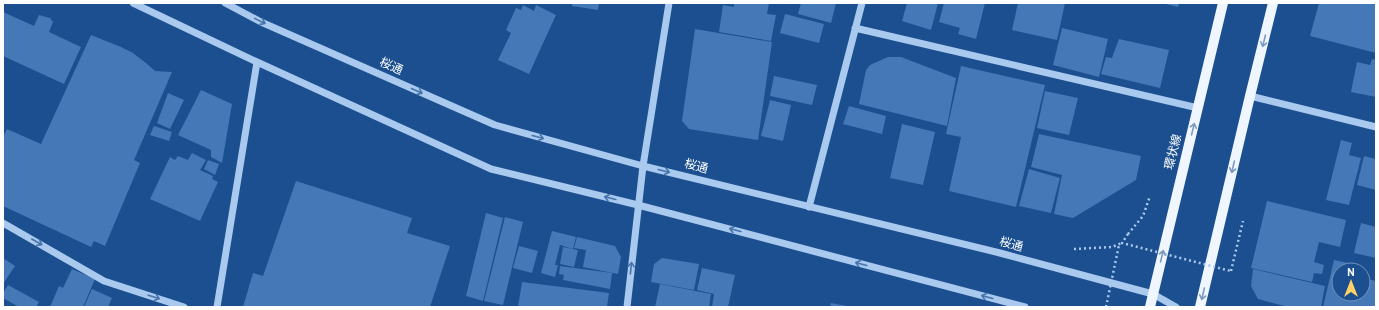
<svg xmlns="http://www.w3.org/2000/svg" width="1379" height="310" viewBox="0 0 1379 310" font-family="Overpass,'Noto Sans JP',sans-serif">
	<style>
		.building { fill: #4478b7 }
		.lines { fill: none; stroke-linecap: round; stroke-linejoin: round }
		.path { stroke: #a9c9ee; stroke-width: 2.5; stroke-dasharray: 2 3; stroke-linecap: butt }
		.minor { stroke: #a9c9ee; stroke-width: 7 }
		.major { stroke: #f0f6ff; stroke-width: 10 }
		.path-bridge { stroke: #a9c9ee; stroke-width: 2.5; stroke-dasharray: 2 3; stroke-linecap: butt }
		.oneway { stroke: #4674ac }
		.oneway2 { stroke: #7b9ac1 }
		.labels { text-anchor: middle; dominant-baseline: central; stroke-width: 3; stroke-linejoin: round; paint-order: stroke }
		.street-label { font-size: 12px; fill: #fff; stroke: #1b4f8f }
	</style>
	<rect width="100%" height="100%" fill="#1b4f8f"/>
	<path class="building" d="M572 3H599L598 10 572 6Z
		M734 3H769L767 14 776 15 771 41 719 32 723 5 734 7Z
		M801 3H836L831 23 798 14Z
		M907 3H938L931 30 902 21Z
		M944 3H985L976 39 958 34 960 28 939 22Z
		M1018 3H1065L1057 40 1012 30Z
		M1162 3H1179L1178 7Z
		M1319 3H1376V53L1310 36Z
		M523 5 534 11 536 5 556 15 529 74 498 60 511 33 506 30 516 8 521 10Z
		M3 12 34 26 39 15 50 18 53 22 49 32 81 47 64 84 3 56Z
		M785 14 824 24 819 43 780 33Z
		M1062 28 1108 39 1099 77 1053 65Z
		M695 29 772 42 758 140 689 129 682 121Z
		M91 35 121 47 133 53 146 63 155 71 172 72 134 160 140 163 105 246 94 241 91 247 3 206V137L7 129 41 144Z
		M1119 39 1169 50 1160 88 1101 74 1106 57 1112 58Z
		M888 57H901L956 78 947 126 859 104 866 70 870 65Z
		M1372 59 1376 60V97L1351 92 1357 62 1370 65Z
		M961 66 1045 85 1016 207 949 191 961 137 946 134Z
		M774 76 817 85 812 105 770 96Z
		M201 90 232 104 222 163 211 157V150L178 135Z
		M1045 91 1078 98 1069 135 1037 128Z
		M168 93 184 100 170 129 157 123Z
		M770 100 791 105 783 141 761 136Z
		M849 106 886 116 882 134 843 124Z
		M902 124 935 132 923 185 890 178Z
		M154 126 172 132 169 141 150 135Z
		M1039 134 1141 156 1136 180 1073 218 1054 214 1062 175 1031 167Z
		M1341 140 1352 143 1349 155 1361 158 1349 205 1326 200Z
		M192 153 206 160 200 170 213 176 212 179 218 182 200 221 150 199 170 157 175 160 178 156 188 160Z
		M1364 156 1376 159V190L1357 185Z
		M208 160 219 164 215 175 204 169Z
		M1029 169 1060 178 1051 213 1019 206Z
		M296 181 412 218 407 233 450 246 430 307H243L253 273 263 276Z
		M1267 201 1346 220 1340 247 1319 242 1314 262 1324 265 1322 274 1314 273 1312 282 1251 268Z
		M486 213 503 218 483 301 466 296Z
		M505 217 523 222 503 305 484 301Z
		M1361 223 1376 227V258L1354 253Z
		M552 231 576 237 573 249 560 245 555 265H558L555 277 541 273Z
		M577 237 615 246 621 257 618 274 583 267 586 250 574 248Z
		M519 246 538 251 532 273 513 268Z
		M563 247 578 250 574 267 560 264Z
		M3 258 15 266 3 284Z
		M662 258 699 264 694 290 651 282 654 264Z
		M1334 260 1357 265 1356 270H1339V294H1363V278L1376 281V307H1323Z
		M560 266 612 273 610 289 563 280 564 275 559 274Z
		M702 268 735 275 728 307H712L714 294 697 290Z
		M72 269 95 279 83 307H50L59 286 63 288Z
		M1253 269 1325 286 1321 307H1288L1258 299 1251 286Z
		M522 282 609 293 607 307H518Z
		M660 284 711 294 709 307H655Z
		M8 285 39 302 36 307H19L3 298V293Z
		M92 289 112 298 108 307H84Z
		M831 303 847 306V307H830Z"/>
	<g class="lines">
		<path class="path" d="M1128 234 1143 216 1150 196
			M1074 249 1112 247 1122 243
			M1231 271 1243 221"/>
		<path class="minor" d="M133 3 257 62 491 169 638 205 1025 307
			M225 3 261 22 495 125 643 166 1000 253 1153 294 1176 307
			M855 28 1198 108
			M1250 96 1376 127
			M809 207 862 3
			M3 223 104 281 184 307
			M217 307 257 62
			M627 307 643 166 669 3"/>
		<path class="major" d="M1150 307 1223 3
			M1200 307 1250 96 1273 3"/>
		<path class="path-bridge" d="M1128 234 1122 243 1231 271
			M1106 307 1119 245"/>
	</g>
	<defs><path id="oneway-shaft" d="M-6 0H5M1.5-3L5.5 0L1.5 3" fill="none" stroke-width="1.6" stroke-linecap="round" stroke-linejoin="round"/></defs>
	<g class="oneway">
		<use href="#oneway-shaft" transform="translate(260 21) rotate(26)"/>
		<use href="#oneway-shaft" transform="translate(417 91) rotate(24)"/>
		<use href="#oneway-shaft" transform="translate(538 137) rotate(15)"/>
		<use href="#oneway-shaft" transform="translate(664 171) rotate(14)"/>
		<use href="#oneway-shaft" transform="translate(610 198) rotate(-166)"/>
		<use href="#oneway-shaft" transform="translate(735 230) rotate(-165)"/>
		<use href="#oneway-shaft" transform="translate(37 242) rotate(30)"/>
		<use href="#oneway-shaft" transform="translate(861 264) rotate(-165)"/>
		<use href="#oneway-shaft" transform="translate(631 268) rotate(-84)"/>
		<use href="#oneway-shaft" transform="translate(154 297) rotate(18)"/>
		<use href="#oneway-shaft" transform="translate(987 297) rotate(-165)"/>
	</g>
	<g class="oneway2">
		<use href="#oneway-shaft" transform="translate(1264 41) rotate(104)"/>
		<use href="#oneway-shaft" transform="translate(1193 129) rotate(-76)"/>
		<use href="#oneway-shaft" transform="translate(1233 167) rotate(103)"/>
		<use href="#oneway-shaft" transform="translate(1162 256) rotate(-76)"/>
		<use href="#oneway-shaft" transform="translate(1203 294) rotate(103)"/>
	</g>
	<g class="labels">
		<g class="street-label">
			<text transform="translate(391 67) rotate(24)">桜通</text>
			<text transform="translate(1174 152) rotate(-76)">環状線</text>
			<text transform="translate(696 167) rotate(14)">桜通</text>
			<text transform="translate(1011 245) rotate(15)">桜通</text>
		</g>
	</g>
	<rect width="1379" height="310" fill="none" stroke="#ffffff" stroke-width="8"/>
	<g transform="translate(1351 282)"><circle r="19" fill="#1b4f8f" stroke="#7695bc"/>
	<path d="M0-3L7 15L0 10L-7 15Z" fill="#ffd166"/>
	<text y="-6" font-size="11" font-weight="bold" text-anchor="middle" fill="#ffffff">N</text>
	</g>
</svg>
